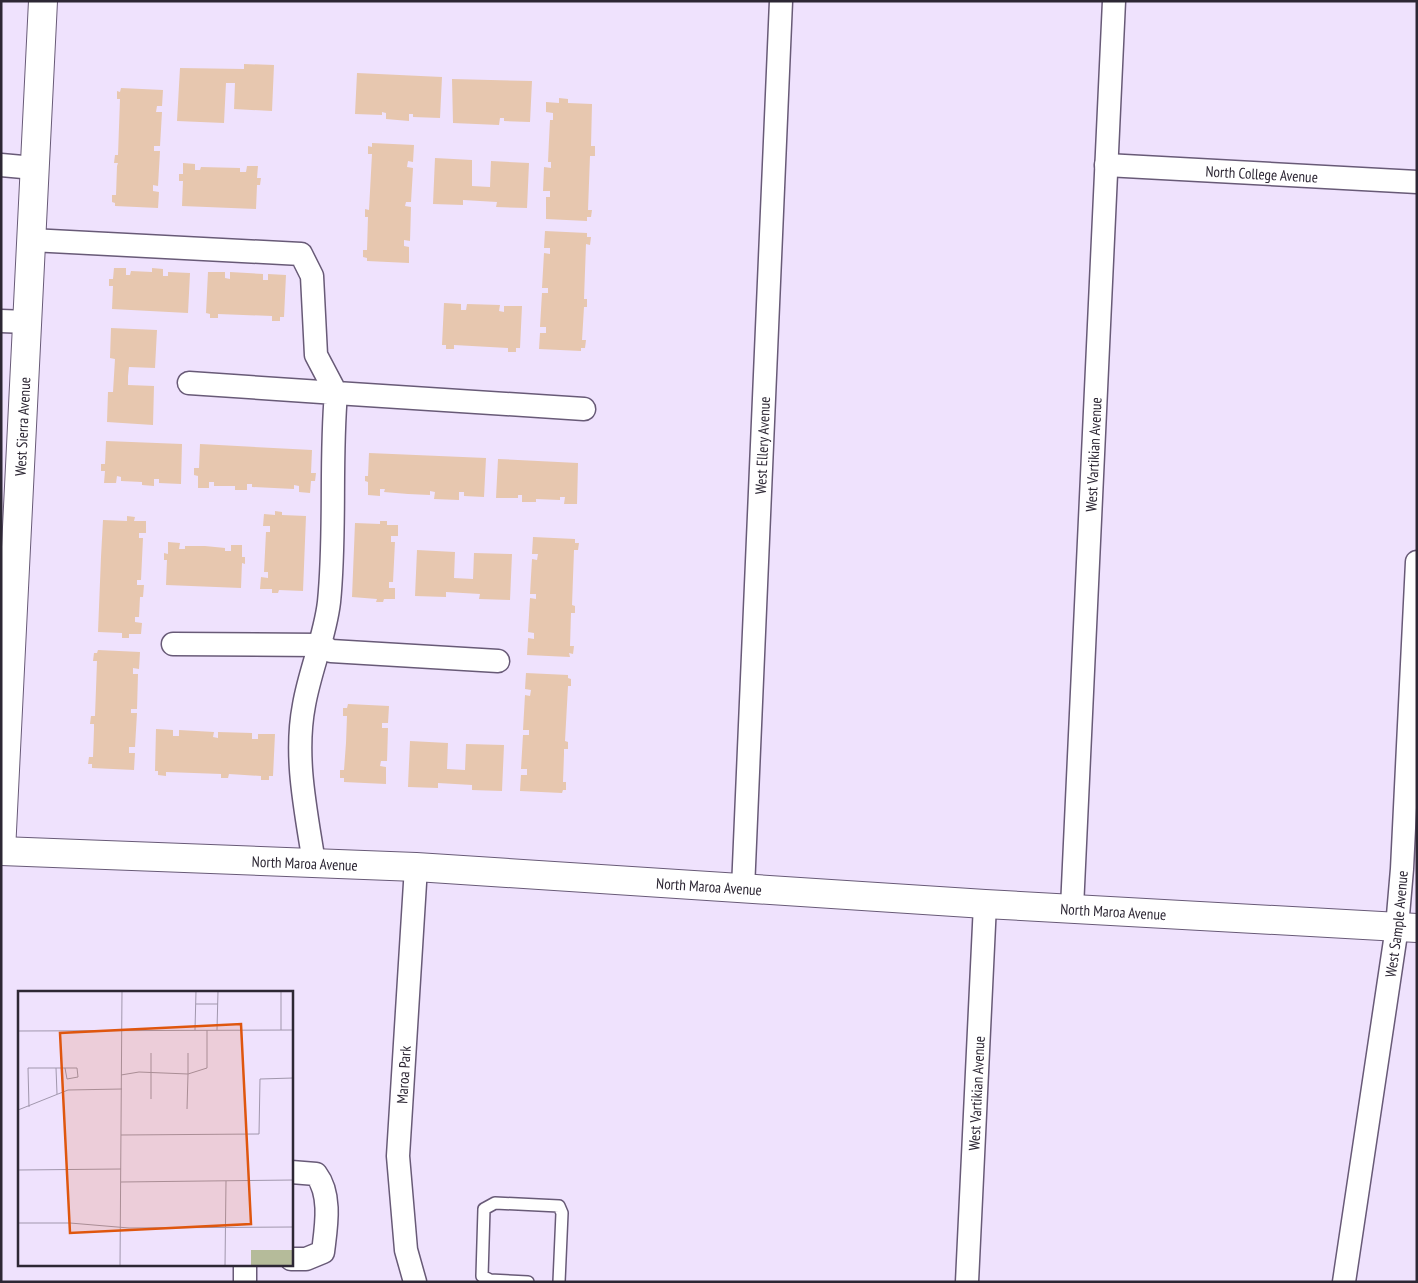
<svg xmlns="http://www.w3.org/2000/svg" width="1418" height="1283" viewBox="0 0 1418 1283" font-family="'PT Sans Narrow',sans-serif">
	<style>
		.building { fill: #e7c7af }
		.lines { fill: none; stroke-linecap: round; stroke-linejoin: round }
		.service-casing { stroke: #685a77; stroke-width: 14 }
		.minor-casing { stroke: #685a77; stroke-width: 25 }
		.secondary-casing { stroke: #685a77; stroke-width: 30 }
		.service { stroke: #fff; stroke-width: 11 }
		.minor { stroke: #fff; stroke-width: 22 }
		.secondary { stroke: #fff; stroke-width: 28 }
		.labels { text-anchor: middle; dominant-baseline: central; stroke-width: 5; stroke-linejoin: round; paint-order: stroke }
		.street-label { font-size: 15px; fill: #2d2734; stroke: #f7f4fb }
		.inset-road { fill: none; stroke: #a197ad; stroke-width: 1 }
		.view { fill: #df560e; fill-opacity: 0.15; stroke: #df560e; stroke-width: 2.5 }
		.inset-edge { fill: none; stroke: #2d2734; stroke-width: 2.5 }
	</style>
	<rect width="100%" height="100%" fill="#efe2fd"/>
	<path class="building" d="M244 64 274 65 272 111 234 109 235 83H226L224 123 177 121 180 68 244 69Z
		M357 73 442 77 440 118 413 117V114H409V121L386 119V113L382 112V115L355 114Z
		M452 79 532 81 530 122 504 121V118H500L499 125 453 123Z
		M121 88 163 90 162 106H157L156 112H162L160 146H154V151H160L158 186 153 185V191L159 192 158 208 115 206V203L112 202V195H116L117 166 118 163H114L115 155H118L120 99H117V91L120 92Z
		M559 98 568 99V103L592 104 591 146H595V156H590L588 210H592L591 217H587V221L546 219V197H550V191H543L544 167 551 168V162H548L549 140 550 120H553V113L546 112V102L559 103Z
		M372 143 414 145 413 162 408 161 407 167 413 168 411 202H406L405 206 411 207 410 241 404 240V246L409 247V263L367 261V258L363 257V250H367L368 217H365V209L369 210 372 154H368V146L372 147Z
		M435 158 472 160V186L490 187 491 161 529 163 527 208 496 207 497 202 463 200V205L433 204Z
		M183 163 195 164V170H200L201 167 240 168V172H246L247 166H258L257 178H261L260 185H257L256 209 182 206 183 181H179V174H183Z
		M545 231 587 233V237H591L590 245 586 244 584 299H587V307H584L582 340H586L585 348H581V351L539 349 540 333H546V327H540L542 293H548V288H542L544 253 550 254V248H544Z
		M114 268H126V275H130L131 271 152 272V268L163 269V276H168V272L190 273 188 313 112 309 113 286H109V279H113Z
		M208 272H225V278L230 279V272L263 274V280H268V274L286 275 284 317H280V321H272V316L218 314V318H210V314L206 313Z
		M444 303 461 304V310H466L467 304 500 305 499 311 504 312V306H522L520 348H516V352H508V348L454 345V349H446V345H442Z
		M111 328 157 330 155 368 129 367 128 376V385L154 386 153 425 107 422 108 392H113L115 359 110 358Z
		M106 441 182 444 181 484 159 483V479H154V486L142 485V482L121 481V477L117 476 116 483H104L105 471H101V464H105Z
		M200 444 312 450 311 473H316L315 481H311L310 493 299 492V486L294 485V489L252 487V484H247V490H235V486H214V482H209V488H198V476L194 475V468H199Z
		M369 453 486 458 484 497 464 496V492H459V500L434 499 435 492 430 491V495L408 494 384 492 385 489H380V496L368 495V482L365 481V476H368Z
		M498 459 578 463 577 504H564L565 497H560V500L536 499V502H522V495H518V498H496Z
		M275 511 282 512V515L306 516 303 591 279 590 278 593H272V589H260L261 577 268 578V572H264L266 532H270V526H263L264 514 275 515Z
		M127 516 135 517 134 521H146V533H139V538H143L141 580H137V585H144L143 597H140L139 617H135V622L142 623 141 634H129V638H122V633L98 632 101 557 103 520 127 521Z
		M380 521H387V525H398V536H391V542H395L393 582H389V588H395V599H384L383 602H376L377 599 352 597 355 523 380 524Z
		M533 537 575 539V543H579L578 550H574L572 605 575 606V613H571L570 646H574L573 654 569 653 570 657 527 655 528 638 534 639V633L528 632 530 598 536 599V594H530L532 559 537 560 538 554H532Z
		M168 542 180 543 179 549H185V546H205L225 548V551H231V545H242V557H245V564L242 563 241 588 166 585 167 560H164V553L168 554Z
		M417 550 455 552 454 578 473 579 474 553 512 554 510 600 479 599 480 594 446 592V597L415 596Z
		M98 650 140 652 139 669 133 668V674H138L137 709H131V713H137L135 747H129V753H135L134 770 92 768V764H88L89 757H93L94 729V724H90L91 716H95L97 661H93L94 653H97Z
		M526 673 568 675V678L571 679V686H568L565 741 568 742V749H564V754L563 782H566V790H563L562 793 520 791 521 775H527V769H521L523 735H529V730H523L525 695 530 696 531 690 525 689Z
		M348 704 389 706 388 723H382V728H388L387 761H381L380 766 386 767V784L344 782V778H340V770H344L346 743 347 716H343V708H347Z
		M156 729 173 730V736H179V730L214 732 213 737 218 738V732L252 733V739H258V734H275L273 776H269V780H261V776L229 774 228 778H221V774L194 773 166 772V776L158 775V771H155Z
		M410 741 448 743 447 769 465 770 466 744 504 745 502 791 472 790V785L438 783V788L408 787Z"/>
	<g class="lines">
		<g class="service-casing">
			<path id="service" d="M528 1282 490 1280 482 1276 484 1209 495 1203 559 1206 562 1213 559 1282"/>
		</g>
		<g class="minor-casing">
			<g id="minor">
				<path d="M1 165 34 168"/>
				<path id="s1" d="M1106 165 1417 182"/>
				<path d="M31 240 301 254 312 276 316 355 336 393 584 409"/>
				<path d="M1 321 27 322"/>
				<path d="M189 383 336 393C330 462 336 533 329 602 325 637 310 670 304 705 294 757 306 811 314 863"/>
				<path d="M173 644 321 645 331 651 498 661"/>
				<path id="s2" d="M743 889 781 1"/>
				<path id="s3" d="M1072 908 1114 1"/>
				<path d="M291 1172 316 1174C332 1195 326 1227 323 1252L306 1259H291"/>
				<path d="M245 1282V1264"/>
				<path id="s4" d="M415 1282 406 1250 398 1156 416 867"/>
				<path id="s5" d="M967 1282 985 904"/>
				<path id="s6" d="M1344 1282 1397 927 1402 869 1417 562"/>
			</g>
		</g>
		<g class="secondary-casing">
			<g id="secondary">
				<path id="s7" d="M1 851 416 867 985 904 1417 928"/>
				<path id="s8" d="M1 851 43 1"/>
			</g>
		</g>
		<use href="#service" class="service"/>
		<use href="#minor" class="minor"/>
		<use href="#secondary" class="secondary"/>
	</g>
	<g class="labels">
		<g class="street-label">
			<text stroke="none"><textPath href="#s1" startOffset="156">North College Avenue</textPath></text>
			<text stroke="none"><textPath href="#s8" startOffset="425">West Sierra Avenue</textPath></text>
			<text stroke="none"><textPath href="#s2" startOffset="444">West Ellery Avenue</textPath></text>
			<text stroke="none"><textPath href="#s3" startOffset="454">West Vartikian Avenue</textPath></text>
			<text stroke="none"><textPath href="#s7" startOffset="304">North Maroa Avenue</textPath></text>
			<text stroke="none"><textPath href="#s7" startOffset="709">North Maroa Avenue</textPath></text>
			<text stroke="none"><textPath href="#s7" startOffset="1114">North Maroa Avenue</textPath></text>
			<text stroke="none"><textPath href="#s6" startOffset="362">West Sample Avenue</textPath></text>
			<text stroke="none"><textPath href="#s4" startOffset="209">Maroa Park</textPath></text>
			<text stroke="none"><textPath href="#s5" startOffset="189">West Vartikian Avenue</textPath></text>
		</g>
	</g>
	<g transform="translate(18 991)">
		<rect width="275" height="275" fill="#efe2fd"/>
		<path d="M233 259H275V275H233Z" fill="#b5bb9a"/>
		<path class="inset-road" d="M178 13H200M177 39 178 0M199 39 200 0M263 39V0M0 40 275 39M133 62V108M38 77H59L60 86 49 88 47 77M103 84 121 81 170 83V62M11 116 10 77H38L39 103M169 118 170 83 189 77V39M0 119 50 99 104 98M103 144 241 143 242 88 275 87M0 179 103 178M103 191 275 189M0 232H52L111 237 275 236M102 275 104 0M207 275 208 190"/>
		<path class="view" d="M223 33 233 233 52 242 42 42Z"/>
		<rect width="275" height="275" class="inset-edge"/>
	</g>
	<rect width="1418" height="1283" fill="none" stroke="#2d2734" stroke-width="5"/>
</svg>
